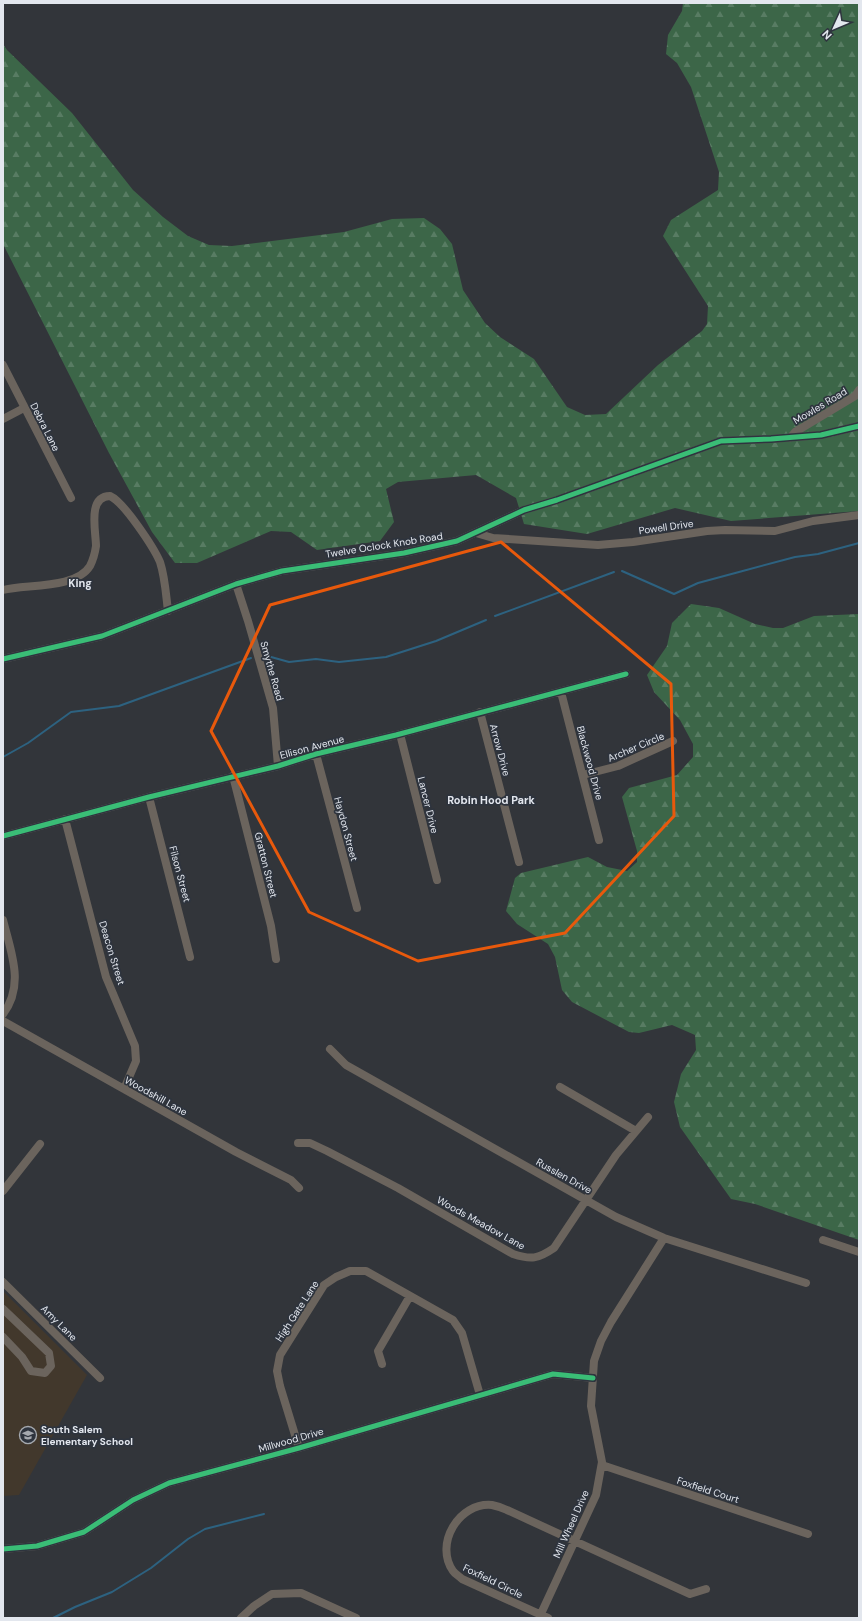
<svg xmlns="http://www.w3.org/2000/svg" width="862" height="1621" viewBox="0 0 862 1621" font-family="'DM Sans',sans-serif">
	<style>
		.education { fill: #42382c }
		.forest { fill: url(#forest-firs) }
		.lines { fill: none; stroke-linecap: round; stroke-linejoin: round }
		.stream { stroke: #2d6280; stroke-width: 2 }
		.minor { stroke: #6b645d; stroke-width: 8 }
		.cycleway-casing { stroke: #2e343e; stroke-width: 8 }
		.cycleway { stroke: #3abd76; stroke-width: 5 }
		.marked { fill: none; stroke: #e8590c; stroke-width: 3; stroke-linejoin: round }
		.labels { text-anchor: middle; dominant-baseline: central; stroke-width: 3.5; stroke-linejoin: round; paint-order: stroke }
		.street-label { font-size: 10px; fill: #e3e7ee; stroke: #2e343e }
		.poi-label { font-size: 10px; font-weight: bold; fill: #e3e7ee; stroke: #2e343e; text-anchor: start }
		.neighbourhood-label { font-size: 11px; font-weight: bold; fill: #e3e7ee; stroke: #2e343e }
	</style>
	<defs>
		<pattern id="forest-firs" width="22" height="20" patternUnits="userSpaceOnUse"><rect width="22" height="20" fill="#3c6648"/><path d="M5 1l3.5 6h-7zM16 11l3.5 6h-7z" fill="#587c63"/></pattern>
	</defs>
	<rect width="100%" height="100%" fill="#32353a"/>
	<path class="education" d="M3 1291 87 1375 19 1495 3 1496Z"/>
	<path class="forest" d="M683 3H859V511L731 521 675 508 587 534 524 524 516 498 476 475 398 482 386 489 394 522 380 541 317 550 291 532 271 531 197 563H175L152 532 109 453 3 244V44L7 50 72 113 133 190 163 217 188 236 209 245 232 246 344 232 392 219 424 218 440 229 452 244 463 290 485 323 500 337 534 359 567 407 585 415 606 414 658 365 702 331 707 324 708 306 663 236 671 220 718 190 719 172 691 87 677 63 666 54 668 35 682 11Z
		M691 604 719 608 755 624 773 628H783L814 616 859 614V1240L755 1204 731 1199 680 1127 674 1102 681 1074 696 1050 695 1035 672 1025 639 1033 629 1032 572 1002 562 990 555 957 548 944 517 924 506 911 515 878 521 873 588 857 607 867 627 871 637 862V851L622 797 629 788 677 775 693 757V744L680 720 654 692 647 675 667 646 672 623Z"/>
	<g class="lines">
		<path class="stream" d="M622 571 674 594 698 583 739 572 795 557 818 554 859 543
			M495 616 614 572
			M264 655 289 662 316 659 339 662 386 657 436 641 486 620
			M3 757 28 743 71 712 119 706 251 658
			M53 1618 75 1607 112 1592 151 1568 188 1539 205 1529 264 1514"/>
		<path class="minor" d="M3 365 71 498
			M3 419 24 408
			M790 438 795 432 855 396 859 390
			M476 533 493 538 598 545 633 542 707 531 725 530 775 531 813 521 859 515
			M236 584 248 621 273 708 278 766
			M3 590C26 584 76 589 90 566 93 560 95 553 96 546 96 532 87 496 110 496 124 502 154 548 160 562 165 577 166 595 168 611
			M3 659 102 636 236 584 282 571 404 553 457 541 524 510 557 500 721 441 771 439 821 435 859 426
			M561 692 599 840
			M480 712 519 862
			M400 734 437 880
			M316 754 357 908
			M583 775 618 766 673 741
			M233 776 271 926 276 959
			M149 797 190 957
			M65 819 106 977 135 1046 136 1061 124 1089
			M3 836 149 797 278 766 316 754 396 735 626 674
			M3 920C11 952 25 985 3 1014
			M3 1021 236 1152 291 1180 299 1188
			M330 1049 346 1065 616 1217 664 1238 806 1283
			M560 1087 636 1131
			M298 1143H310L327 1151 398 1188 513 1254C531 1260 538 1259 554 1248L616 1155 648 1117
			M3 1191 40 1144
			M823 1240 859 1252
			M3 1282 100 1378
			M3 1309 49 1353 51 1366 45 1373 31 1371 22 1357 3 1337
			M382 1364 378 1351 410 1296
			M299 1448 280 1386 277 1371 280 1355 324 1285 336 1277 350 1271H366L453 1320 462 1333 480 1395
			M602 1465 808 1534
			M3 1549 37 1546 84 1532 133 1500 169 1483 299 1448 553 1374 593 1378
			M241 1618 254 1606 272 1594 301 1593 356 1618
			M539 1618 596 1495 602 1462 591 1406 594 1361 601 1341 611 1322 664 1238
			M548 1618 462 1579C459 1576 455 1574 453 1571 434 1544 459 1502 492 1505 497 1506 503 1508 507 1510L690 1594 706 1589"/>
		<g class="cycleway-casing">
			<path id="cycleway" d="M3 659 102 636 236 584 282 571 404 553 457 541 524 510 557 500 721 441 771 439 821 435 859 426
				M3 836 149 797 278 766 316 754 396 735 626 674
				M3 1549 37 1546 84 1532 133 1500 169 1483 299 1448 553 1374 593 1378"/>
		</g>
		<use href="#cycleway" class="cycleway"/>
	</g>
	<path class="marked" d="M501 542 671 684 674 816 565 933 418 961 309 912 211 731 270 605Z"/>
	<defs>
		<g id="school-ring" transform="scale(0.9)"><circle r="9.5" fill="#2e343e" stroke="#a5a9af" stroke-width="1.5"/><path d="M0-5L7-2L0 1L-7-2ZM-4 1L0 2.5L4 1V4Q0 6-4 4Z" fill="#a5a9af"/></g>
	</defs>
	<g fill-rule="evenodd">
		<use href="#school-ring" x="28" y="1435"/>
	</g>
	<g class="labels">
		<g class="street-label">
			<text transform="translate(820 406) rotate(-31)">Mowles Road</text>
			<text transform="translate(45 427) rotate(63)">Debra Lane</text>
			<text transform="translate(666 527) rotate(-8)">Powell Drive</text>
			<text transform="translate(384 545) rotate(-9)">Twelve Oclock Knob Road</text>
			<text transform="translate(272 671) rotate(74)">Smythe Road</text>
			<text transform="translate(312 747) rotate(-15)">Ellison Avenue</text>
			<text transform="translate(636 747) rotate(-23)">Archer Circle</text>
			<text transform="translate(500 750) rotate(75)">Arrow Drive</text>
			<text transform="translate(590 763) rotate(75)">Blackwood Drive</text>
			<text transform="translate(428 805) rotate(76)">Lancer Drive</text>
			<text transform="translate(346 829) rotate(75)">Haydon Street</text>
			<text transform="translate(266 865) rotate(76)">Gratton Street</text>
			<text transform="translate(180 874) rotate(75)">Filson Street</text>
			<text transform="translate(112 953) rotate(73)">Deacon Street</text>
			<text transform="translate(156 1096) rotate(29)">Woodshill Lane</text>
			<text transform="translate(564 1176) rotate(29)">Russlen Drive</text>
			<text transform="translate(481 1223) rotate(29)">Woods Meadow Lane</text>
			<text transform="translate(297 1311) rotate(-57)">High Gate Lane</text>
			<text transform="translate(59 1323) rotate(45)">Amy Lane</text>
			<text transform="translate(291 1440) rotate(-16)">Millwood Drive</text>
			<text transform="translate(708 1490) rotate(18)">Foxfield Court</text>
			<text transform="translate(571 1524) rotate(-66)">Mill Wheel Drive</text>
			<text transform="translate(493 1581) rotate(26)">Foxfield Circle</text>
		</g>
		<g class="poi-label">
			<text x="41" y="1429">South Salem<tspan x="41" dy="12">Elementary School</tspan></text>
		</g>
		<g class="neighbourhood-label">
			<text x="80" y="583">King</text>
			<text x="491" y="800">Robin Hood Park</text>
		</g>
	</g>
	<rect width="862" height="1621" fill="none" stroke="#e3e7ee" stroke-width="8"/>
	<g transform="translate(834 28) rotate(226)" stroke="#2e343e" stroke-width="3" paint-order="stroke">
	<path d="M0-3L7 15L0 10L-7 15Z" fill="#e3e7ee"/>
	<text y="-6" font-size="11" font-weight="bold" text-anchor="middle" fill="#e3e7ee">N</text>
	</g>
</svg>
